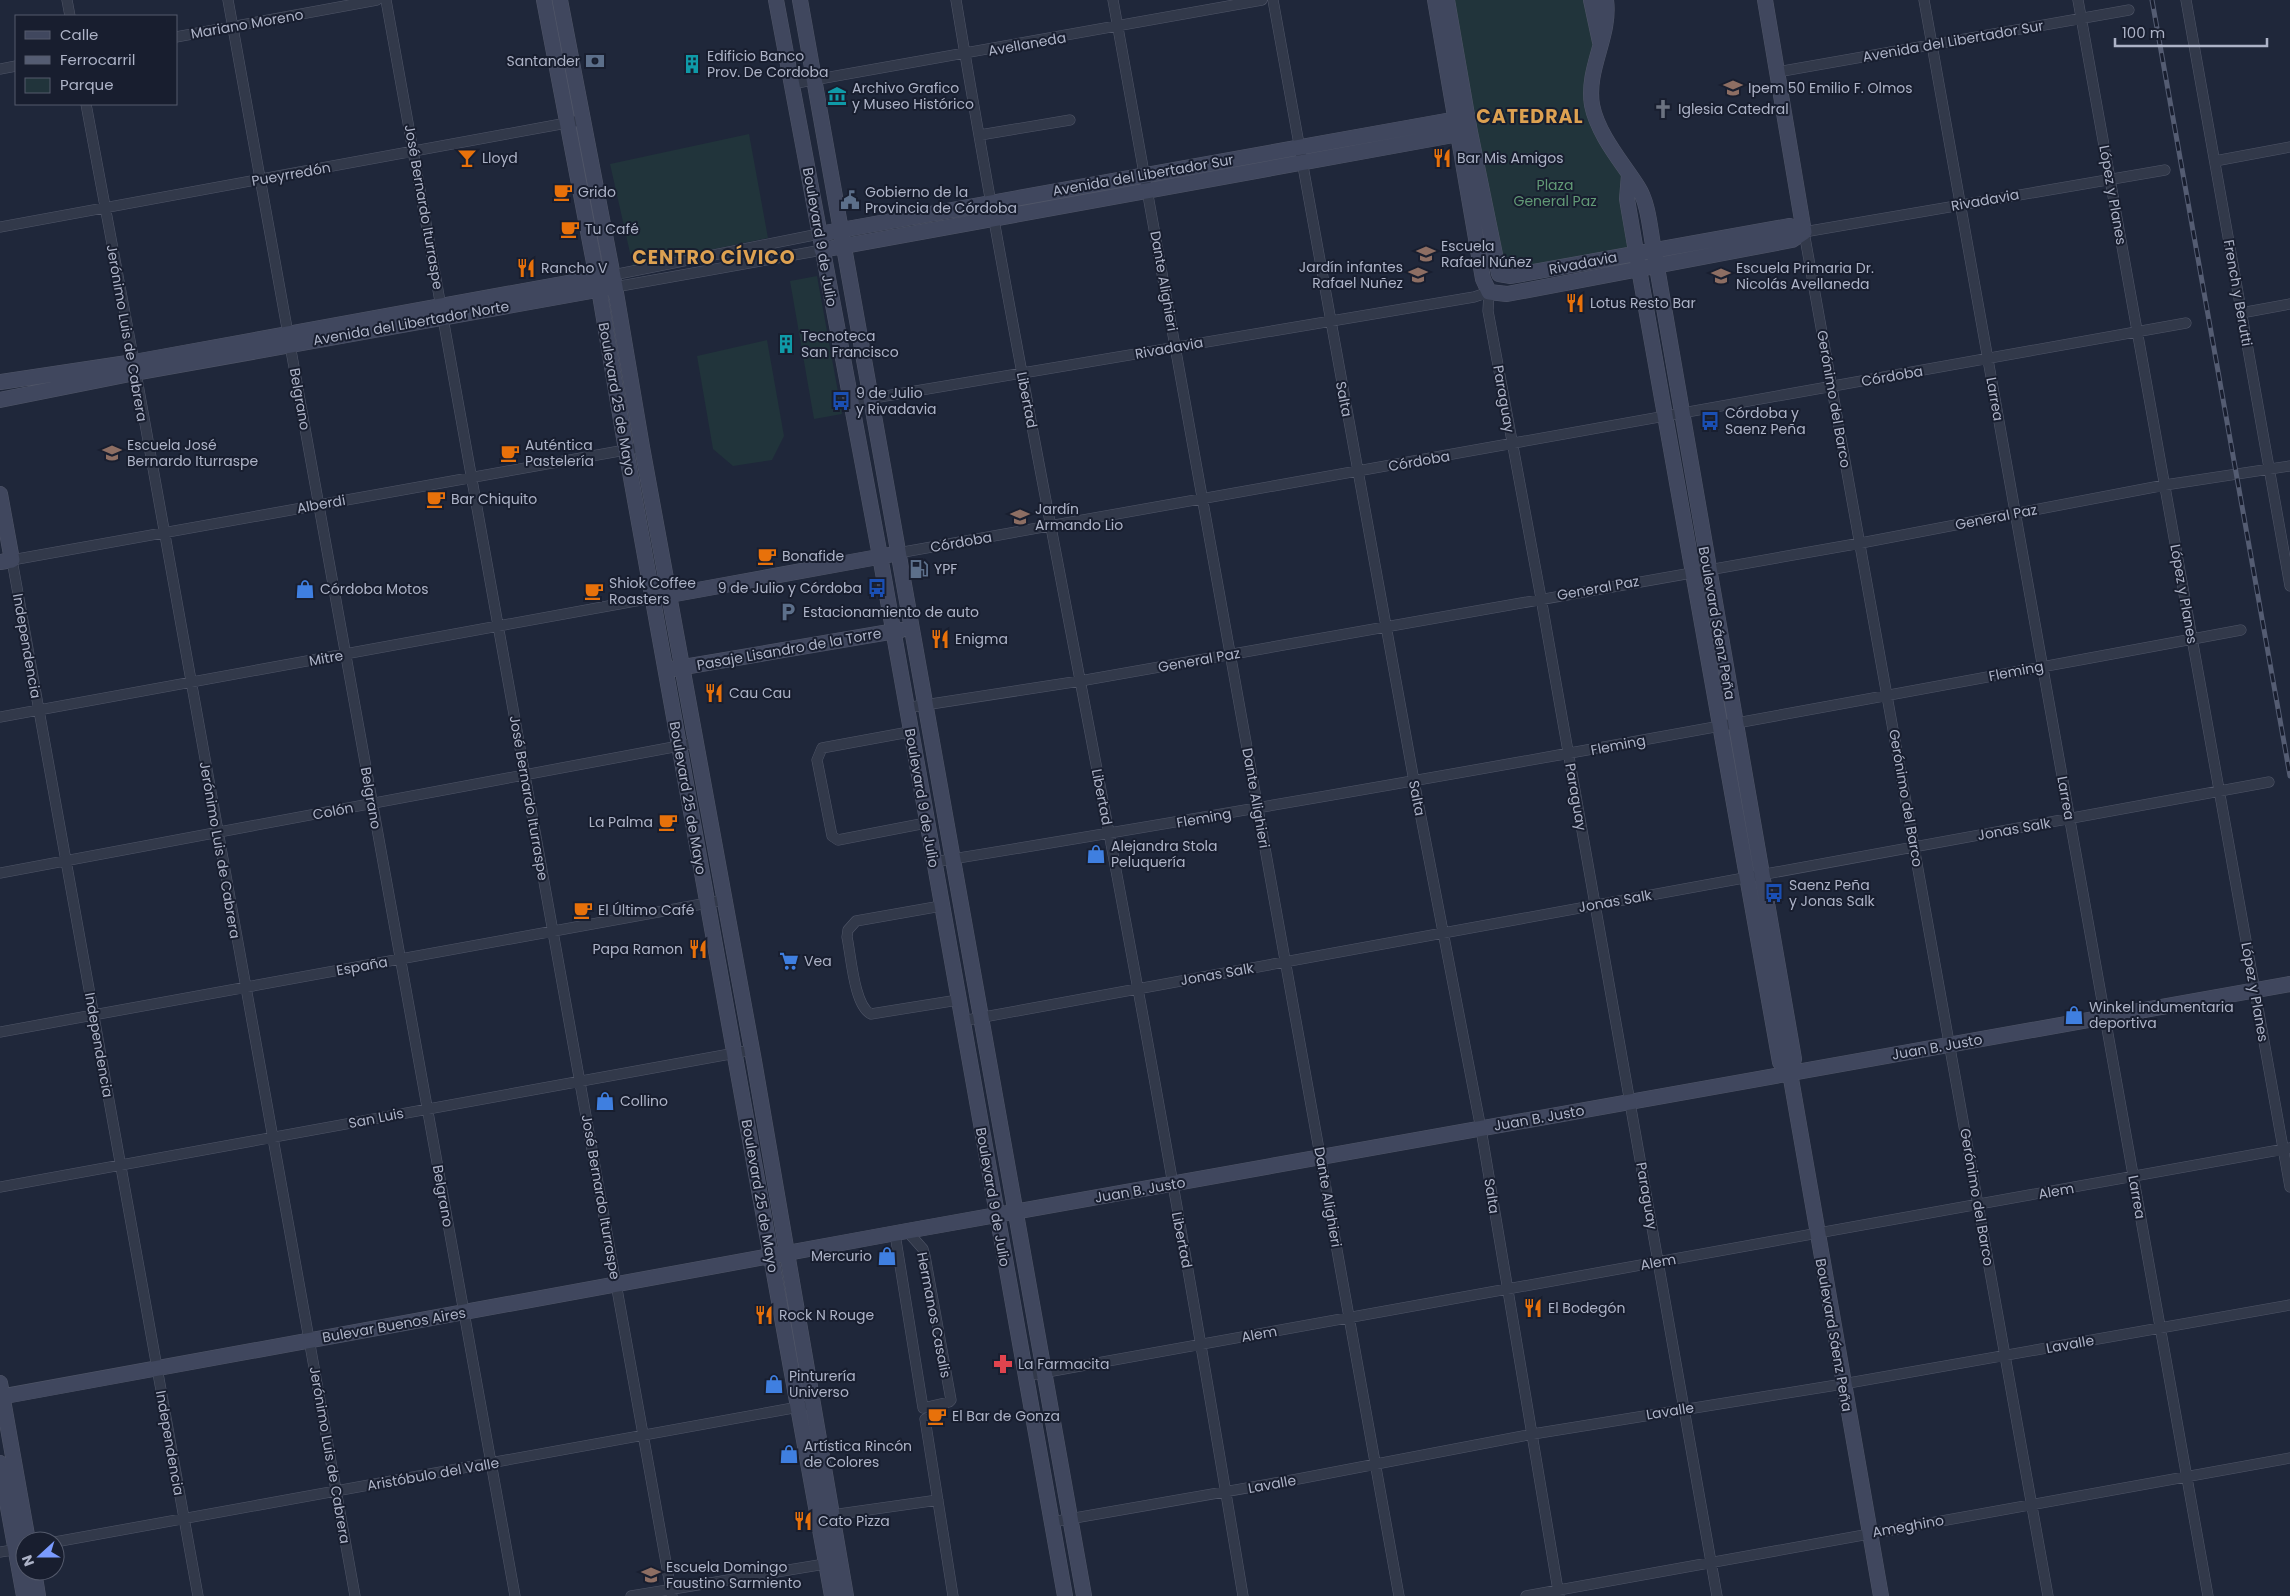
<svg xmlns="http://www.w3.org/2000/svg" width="2290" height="1596" viewBox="0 0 2290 1596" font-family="Poppins,sans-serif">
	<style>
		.green { fill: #21343b }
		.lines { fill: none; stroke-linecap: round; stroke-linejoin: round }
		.street-casing { stroke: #505668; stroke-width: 11 }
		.secondary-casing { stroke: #505668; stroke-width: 16 }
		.street { stroke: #32394a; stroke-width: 10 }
		.secondary { stroke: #40475e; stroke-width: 15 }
		.rail-casing { stroke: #545c72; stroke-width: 5 }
		.rail { stroke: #181e2f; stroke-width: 3; stroke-dasharray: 9; stroke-linecap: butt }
		.labels { text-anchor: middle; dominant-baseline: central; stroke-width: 4; stroke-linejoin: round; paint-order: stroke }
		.street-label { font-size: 14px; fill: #adb3c7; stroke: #181e2f }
		.poi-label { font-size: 14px; fill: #adb3c7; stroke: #181e2f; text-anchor: start }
		.park-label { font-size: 14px; fill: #629a76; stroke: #181e2f }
		.district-label { font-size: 19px; font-weight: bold; letter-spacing: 1px; fill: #dda151; stroke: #181e2f }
	</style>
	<rect width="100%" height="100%" fill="#1f273a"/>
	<path class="green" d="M1447 0H1591L1595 21 1591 92 1629 175 1637 253 1504 277Z
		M749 134 768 238 633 266 610 164Z
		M817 276 842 414 814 419 790 281Z
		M767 340 784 436 772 460 733 466 713 449 697 356Z"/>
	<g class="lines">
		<g class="street-casing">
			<path id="street" d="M67 0 70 16
				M228 0 515 1596
				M386 0 672 1596
				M956 0C1002 279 1057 556 1109 833 1157 1087 1201 1341 1243 1596
				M1113 0 1399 1596
				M1273 0 1414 781 1481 1129 1559 1596
				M1924 0 2208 1596
				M2078 0 2290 1187
				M2186 0 2290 586
				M176 37 377 0
				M0 69 16 66
				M1777 72 2129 10
				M791 84 1262 0
				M86 104 134 362 355 1596
				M980 135 1070 120
				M2215 161 2290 147
				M0 227 583 120
				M613 275 819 234
				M615 287 822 250
				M2241 313 2290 304
				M850 402 1474 297 1489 292 1488 311 1541 598 1717 1596
				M898 553 2186 323
				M905 708 1080 681 1861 543 2165 485 2290 466
				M0 717 652 598
				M909 732 822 748 817 760 832 836 838 840 926 823
				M934 862C1371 791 1806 711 2241 630
				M0 873 695 743
				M941 906 856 921 848 930 847 937C851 955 854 1006 871 1014L958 1000
				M962 1021 2269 782
				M0 1032 724 900
				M0 1187 752 1050
				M895 1234 923 1408 949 1402 951 1400 925 1256 923 1249 907 1231
				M1025 1376 2290 1148
				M925 1419 953 1596
				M832 1515 938 1500
				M1052 1522 1298 1479 1533 1434 1843 1384 2290 1305
				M55 1542 804 1406
				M0 1552 25 1548
				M198 1596 12 560 642 447
				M631 1596 831 1563
				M1526 1596 2290 1458
				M2048 1596 1804 232 2165 170"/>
		</g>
		<g class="secondary-casing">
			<path id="secondary" d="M544 0 599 289 626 450 832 1596
				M560 0 615 287 642 447 754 1061 846 1596
				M776 0 880 556 1065 1596
				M800 0 1084 1596
				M1435 0 1483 279 1489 292
				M1447 0 1470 132 1499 274
				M1591 0 1600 42
				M1606 0C1611 36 1586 68 1592 105 1598 135 1622 162 1638 187 1649 204 1650 231 1654 250L1794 1059 1790 1073 1881 1596
				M1765 0 1804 232
				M1629 175 1627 199 1639 269 1780 1062 1790 1073
				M819 234 1468 117
				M822 250 1470 132
				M1499 274 1511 276 1784 227 1790 226 1804 232
				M1489 292 1507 294 1792 240 1804 232
				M0 382 134 362 606 276
				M0 400 135 373 608 288
				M0 494 12 560 0 562
				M659 597 889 555
				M672 669 901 630
				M0 1383 28 1541
				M0 1397 907 1231 2290 984
				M0 1463 24 1596
				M34 1571 38 1596"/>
		</g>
		<use href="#street" class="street"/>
		<use href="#secondary" class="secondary"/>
		<g class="rail-casing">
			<path id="rail" d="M2152 0 2290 776"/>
		</g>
		<use href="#rail" class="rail"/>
	</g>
	<defs>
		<g id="bank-bare" transform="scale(1.5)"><path d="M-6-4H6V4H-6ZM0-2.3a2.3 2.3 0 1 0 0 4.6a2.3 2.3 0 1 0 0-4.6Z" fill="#5c6f8a" stroke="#181e2f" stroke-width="2.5" paint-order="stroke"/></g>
		<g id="building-bare" transform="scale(1.5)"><path d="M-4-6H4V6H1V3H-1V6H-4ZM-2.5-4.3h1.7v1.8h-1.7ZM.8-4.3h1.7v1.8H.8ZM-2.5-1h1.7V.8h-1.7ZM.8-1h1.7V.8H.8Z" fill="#0f9aa8" stroke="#181e2f" stroke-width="2.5" paint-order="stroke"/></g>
		<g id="school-bare" transform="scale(1.5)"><path d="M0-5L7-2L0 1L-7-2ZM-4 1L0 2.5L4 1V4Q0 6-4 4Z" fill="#8d6e63" stroke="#181e2f" stroke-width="2.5" paint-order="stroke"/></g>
		<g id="museum-bare" transform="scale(1.5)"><path d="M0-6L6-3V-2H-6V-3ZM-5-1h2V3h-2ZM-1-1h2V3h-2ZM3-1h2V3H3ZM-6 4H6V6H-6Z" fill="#0f9aa8" stroke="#181e2f" stroke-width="2.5" paint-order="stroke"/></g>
		<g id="church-bare" transform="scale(1.5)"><path d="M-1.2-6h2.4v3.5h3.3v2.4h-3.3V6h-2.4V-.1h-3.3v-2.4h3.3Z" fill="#6b7280" stroke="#181e2f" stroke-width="2.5" paint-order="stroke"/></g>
		<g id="bar-bare" transform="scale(1.5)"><path d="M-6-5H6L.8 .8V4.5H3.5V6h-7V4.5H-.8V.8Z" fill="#e8710a" stroke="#181e2f" stroke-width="2.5" paint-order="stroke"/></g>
		<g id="restaurant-bare" transform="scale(1.5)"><path d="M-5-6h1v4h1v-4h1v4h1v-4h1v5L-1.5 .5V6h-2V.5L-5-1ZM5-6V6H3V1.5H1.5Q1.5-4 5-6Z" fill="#e8710a" stroke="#181e2f" stroke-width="2.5" paint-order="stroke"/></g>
		<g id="cafe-bare" transform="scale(1.5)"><path d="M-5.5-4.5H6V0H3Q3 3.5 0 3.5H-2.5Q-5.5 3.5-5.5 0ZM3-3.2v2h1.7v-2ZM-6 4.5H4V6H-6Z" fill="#e8710a" stroke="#181e2f" stroke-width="2.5" paint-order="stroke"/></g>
		<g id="civic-bare" transform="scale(1.5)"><path d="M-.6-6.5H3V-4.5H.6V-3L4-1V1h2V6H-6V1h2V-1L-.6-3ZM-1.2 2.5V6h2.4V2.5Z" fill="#5c6f8a" stroke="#181e2f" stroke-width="2.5" paint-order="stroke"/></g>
		<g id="bus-bare" transform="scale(1.5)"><path d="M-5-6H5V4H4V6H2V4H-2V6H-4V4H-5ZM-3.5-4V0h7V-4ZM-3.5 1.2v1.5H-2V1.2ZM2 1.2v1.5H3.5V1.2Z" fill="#1a4fb4" stroke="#181e2f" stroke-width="2.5" paint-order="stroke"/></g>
		<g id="fuel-bare" transform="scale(1.5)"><path d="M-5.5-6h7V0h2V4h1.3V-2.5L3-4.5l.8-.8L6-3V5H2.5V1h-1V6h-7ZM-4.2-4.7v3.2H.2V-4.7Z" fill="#5c6f8a" stroke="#181e2f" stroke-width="2.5" paint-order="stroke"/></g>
		<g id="shop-bare" transform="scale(1.5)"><path d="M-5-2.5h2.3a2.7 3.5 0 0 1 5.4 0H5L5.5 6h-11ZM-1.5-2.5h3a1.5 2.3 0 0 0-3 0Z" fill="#3f7fe0" stroke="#181e2f" stroke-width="2.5" paint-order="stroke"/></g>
		<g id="parking-bare" transform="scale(1.5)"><path d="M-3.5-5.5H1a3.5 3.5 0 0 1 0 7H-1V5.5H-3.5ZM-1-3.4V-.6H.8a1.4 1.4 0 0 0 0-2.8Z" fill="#5c6f8a" stroke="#181e2f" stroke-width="2.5" paint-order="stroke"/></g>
		<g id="supermarket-bare" transform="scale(1.5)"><path d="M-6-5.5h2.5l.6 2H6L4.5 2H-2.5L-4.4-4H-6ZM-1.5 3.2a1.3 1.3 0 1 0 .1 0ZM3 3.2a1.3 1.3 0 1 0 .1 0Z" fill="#3f7fe0" stroke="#181e2f" stroke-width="2.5" paint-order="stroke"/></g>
		<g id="pharmacy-bare" transform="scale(1.5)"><path d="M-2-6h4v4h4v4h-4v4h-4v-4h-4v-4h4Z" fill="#e0444e" stroke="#181e2f" stroke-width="2.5" paint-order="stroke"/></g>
	</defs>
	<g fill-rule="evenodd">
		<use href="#bank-bare" x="595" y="61"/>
		<use href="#building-bare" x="692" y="64"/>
		<use href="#school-bare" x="1733" y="88"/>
		<use href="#museum-bare" x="837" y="96"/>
		<use href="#church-bare" x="1663" y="109"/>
		<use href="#bar-bare" x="467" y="158"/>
		<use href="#restaurant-bare" x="1442" y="158"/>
		<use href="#cafe-bare" x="563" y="192"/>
		<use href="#civic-bare" x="850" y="200"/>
		<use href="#cafe-bare" x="570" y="229"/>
		<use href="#school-bare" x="1426" y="254"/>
		<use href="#restaurant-bare" x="526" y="268"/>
		<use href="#school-bare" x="1418" y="275"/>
		<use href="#school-bare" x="1721" y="276"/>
		<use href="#restaurant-bare" x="1575" y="303"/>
		<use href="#building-bare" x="786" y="344"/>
		<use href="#bus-bare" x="841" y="401"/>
		<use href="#bus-bare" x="1710" y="421"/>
		<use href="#school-bare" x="112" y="453"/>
		<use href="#cafe-bare" x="510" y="453"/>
		<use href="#cafe-bare" x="436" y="499"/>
		<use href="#school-bare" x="1020" y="517"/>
		<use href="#cafe-bare" x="767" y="556"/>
		<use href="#fuel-bare" x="919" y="569"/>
		<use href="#bus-bare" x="877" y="588"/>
		<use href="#shop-bare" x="305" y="589"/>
		<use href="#cafe-bare" x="594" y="591"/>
		<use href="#parking-bare" x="788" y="612"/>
		<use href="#restaurant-bare" x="940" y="639"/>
		<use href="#restaurant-bare" x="714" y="693"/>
		<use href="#cafe-bare" x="668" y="822"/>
		<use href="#shop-bare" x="1096" y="854"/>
		<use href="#bus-bare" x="1774" y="893"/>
		<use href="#cafe-bare" x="583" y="910"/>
		<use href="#restaurant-bare" x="698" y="949"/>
		<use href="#supermarket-bare" x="789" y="961"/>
		<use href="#shop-bare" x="2074" y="1015"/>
		<use href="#shop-bare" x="605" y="1101"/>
		<use href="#shop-bare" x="887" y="1256"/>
		<use href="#restaurant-bare" x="1533" y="1308"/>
		<use href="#restaurant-bare" x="764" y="1315"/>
		<use href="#pharmacy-bare" x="1003" y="1364"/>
		<use href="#shop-bare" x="774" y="1384"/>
		<use href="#cafe-bare" x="937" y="1416"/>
		<use href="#shop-bare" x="789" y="1454"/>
		<use href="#restaurant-bare" x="803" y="1521"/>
		<use href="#school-bare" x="651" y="1575"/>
	</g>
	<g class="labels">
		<g class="street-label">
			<text transform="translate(247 24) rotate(-10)">Mariano Moreno</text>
			<text transform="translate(1953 41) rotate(-10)">Avenida del Libertador Sur</text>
			<text transform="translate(1027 44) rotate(-10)">Avellaneda</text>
			<text transform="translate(291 174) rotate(-10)">Pueyrredón</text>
			<text transform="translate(1143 175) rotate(-10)">Avenida del Libertador Sur</text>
			<text transform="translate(2113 195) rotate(80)">López y Planes</text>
			<text transform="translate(1985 200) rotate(-10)">Rivadavia</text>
			<text transform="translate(424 207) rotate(80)">José Bernardo Iturraspe</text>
			<text transform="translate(820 237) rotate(80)">Boulevard 9 de Julio</text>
			<text transform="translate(1583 263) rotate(-11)">Rivadavia</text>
			<text transform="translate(1164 281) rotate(80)">Dante Alighieri</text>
			<text transform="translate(2238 293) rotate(80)">French y Berutti</text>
			<text transform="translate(411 323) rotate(-10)">Avenida del Libertador Norte</text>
			<text transform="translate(127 333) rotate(80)">Jerónimo Luis de Cabrera</text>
			<text transform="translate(1169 348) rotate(-10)">Rivadavia</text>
			<text transform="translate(1892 376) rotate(-10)">Córdoba</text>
			<text transform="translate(300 399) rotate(80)">Belgrano</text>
			<text transform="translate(617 399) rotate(80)">Boulevard 25 de Mayo</text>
			<text transform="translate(1344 399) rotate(79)">Salta</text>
			<text transform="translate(1504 399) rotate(80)">Paraguay</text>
			<text transform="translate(1834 399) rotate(80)">Gerónimo del Barco</text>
			<text transform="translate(1995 399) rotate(80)">Larrea</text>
			<text transform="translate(1027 400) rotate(79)">Libertad</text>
			<text transform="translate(1419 461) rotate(-10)">Córdoba</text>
			<text transform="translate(321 504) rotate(-10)">Alberdi</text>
			<text transform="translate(1996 517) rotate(-11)">General Paz</text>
			<text transform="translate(961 542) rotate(-10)">Córdoba</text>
			<text transform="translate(1598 588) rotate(-10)">General Paz</text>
			<text transform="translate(2184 594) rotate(80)">López y Planes</text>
			<text transform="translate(1717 623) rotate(80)">Boulevard Sáenz Peña</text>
			<text transform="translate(27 646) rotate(80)">Independencia</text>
			<text transform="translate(789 649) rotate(-10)">Pasaje Lisandro de la Torre</text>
			<text transform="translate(326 658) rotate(-10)">Mitre</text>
			<text transform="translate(1199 660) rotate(-10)">General Paz</text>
			<text transform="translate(2016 671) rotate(-11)">Fleming</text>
			<text transform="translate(1618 745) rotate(-11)">Fleming</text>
			<text transform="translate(1102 797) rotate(79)">Libertad</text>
			<text transform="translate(1576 797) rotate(80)">Paraguay</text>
			<text transform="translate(371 798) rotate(80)">Belgrano</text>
			<text transform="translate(529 798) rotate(80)">José Bernardo Iturraspe</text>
			<text transform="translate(688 798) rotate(80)">Boulevard 25 de Mayo</text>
			<text transform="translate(922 798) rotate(80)">Boulevard 9 de Julio</text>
			<text transform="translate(1256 798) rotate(80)">Dante Alighieri</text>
			<text transform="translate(1417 798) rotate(79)">Salta</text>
			<text transform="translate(1906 798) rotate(80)">Gerónimo del Barco</text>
			<text transform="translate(2066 798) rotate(80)">Larrea</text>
			<text transform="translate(333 811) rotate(-11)">Colón</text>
			<text transform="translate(1204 818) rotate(-10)">Fleming</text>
			<text transform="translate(2014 829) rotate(-10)">Jonas Salk</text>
			<text transform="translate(220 850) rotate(80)">Jerónimo Luis de Cabrera</text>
			<text transform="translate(1615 901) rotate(-10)">Jonas Salk</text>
			<text transform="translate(362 966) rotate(-10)">España</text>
			<text transform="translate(1217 974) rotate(-10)">Jonas Salk</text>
			<text transform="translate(2255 992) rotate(80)">López y Planes</text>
			<text transform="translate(99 1045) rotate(80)">Independencia</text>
			<text transform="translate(1937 1047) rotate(-10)">Juan B. Justo</text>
			<text transform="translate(376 1118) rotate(-11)">San Luis</text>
			<text transform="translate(1539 1118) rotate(-10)">Juan B. Justo</text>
			<text transform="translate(1140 1190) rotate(-10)">Juan B. Justo</text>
			<text transform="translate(2056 1191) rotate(-10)">Alem</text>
			<text transform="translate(443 1196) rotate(80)">Belgrano</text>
			<text transform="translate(760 1196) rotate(80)">Boulevard 25 de Mayo</text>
			<text transform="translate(1492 1196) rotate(81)">Salta</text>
			<text transform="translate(1647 1196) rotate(80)">Paraguay</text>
			<text transform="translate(601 1197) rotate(80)">José Bernardo Iturraspe</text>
			<text transform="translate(993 1197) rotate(80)">Boulevard 9 de Julio</text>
			<text transform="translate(1328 1197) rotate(80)">Dante Alighieri</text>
			<text transform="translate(1977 1197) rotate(80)">Gerónimo del Barco</text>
			<text transform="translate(2137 1197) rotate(80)">Larrea</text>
			<text transform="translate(1182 1240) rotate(79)">Libertad</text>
			<text transform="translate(1658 1262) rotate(-10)">Alem</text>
			<text transform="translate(934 1315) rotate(79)">Hermanos Casalis</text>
			<text transform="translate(394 1325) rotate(-10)">Bulevar Buenos Aires</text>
			<text transform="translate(1259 1334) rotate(-10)">Alem</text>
			<text transform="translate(1834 1335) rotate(80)">Boulevard Sáenz Peña</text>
			<text transform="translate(2070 1344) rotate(-10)">Lavalle</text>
			<text transform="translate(1670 1411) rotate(-9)">Lavalle</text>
			<text transform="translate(170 1443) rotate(80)">Independencia</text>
			<text transform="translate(330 1455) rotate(80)">Jerónimo Luis de Cabrera</text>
			<text transform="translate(433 1474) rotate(-10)">Aristóbulo del Valle</text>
			<text transform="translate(1272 1484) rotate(-10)">Lavalle</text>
			<text transform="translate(1908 1526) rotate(-10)">Ameghino</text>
		</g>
		<g class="poi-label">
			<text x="707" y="56">Edificio Banco<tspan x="707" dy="16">Prov. De Cordoba</tspan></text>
			<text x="580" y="61" text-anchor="end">Santander</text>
			<text x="852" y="88">Archivo Grafico<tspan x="852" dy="16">y Museo Histórico</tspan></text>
			<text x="1748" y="88">Ipem 50 Emilio F. Olmos</text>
			<text x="1678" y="109">Iglesia Catedral</text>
			<text x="482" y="158">Lloyd</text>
			<text x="1457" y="158">Bar Mis Amigos</text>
			<text x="578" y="192">Grido</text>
			<text x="865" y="192">Gobierno de la<tspan x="865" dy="16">Provincia de Córdoba</tspan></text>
			<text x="585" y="229">Tu Café</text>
			<text x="1441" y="246">Escuela<tspan x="1441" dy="16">Rafael Núñez</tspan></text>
			<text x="1403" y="267" text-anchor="end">Jardín infantes<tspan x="1403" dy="16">Rafael Nuñez</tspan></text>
			<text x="541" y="268">Rancho V</text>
			<text x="1736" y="268">Escuela Primaria Dr.<tspan x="1736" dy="16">Nicolás Avellaneda</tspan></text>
			<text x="1590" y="303">Lotus Resto Bar</text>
			<text x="801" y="336">Tecnoteca<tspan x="801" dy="16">San Francisco</tspan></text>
			<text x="856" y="393">9 de Julio<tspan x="856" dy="16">y Rivadavia</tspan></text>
			<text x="1725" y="413">Córdoba y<tspan x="1725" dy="16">Saenz Peña</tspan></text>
			<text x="127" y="445">Escuela José<tspan x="127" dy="16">Bernardo Iturraspe</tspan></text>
			<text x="525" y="445">Auténtica<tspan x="525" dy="16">Pastelería</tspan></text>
			<text x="451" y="499">Bar Chiquito</text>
			<text x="1035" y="509">Jardín<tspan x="1035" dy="16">Armando Lio</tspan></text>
			<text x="782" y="556">Bonafide</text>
			<text x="934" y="569">YPF</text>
			<text x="609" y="583">Shiok Coffee<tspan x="609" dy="16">Roasters</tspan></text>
			<text x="862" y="588" text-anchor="end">9 de Julio y Córdoba</text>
			<text x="320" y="589">Córdoba Motos</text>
			<text x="803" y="612">Estacionamiento de auto</text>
			<text x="955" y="639">Enigma</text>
			<text x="729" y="693">Cau Cau</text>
			<text x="653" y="822" text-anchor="end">La Palma</text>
			<text x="1111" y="846">Alejandra Stola<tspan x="1111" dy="16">Peluquería</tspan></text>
			<text x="1789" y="885">Saenz Peña<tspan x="1789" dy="16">y Jonas Salk</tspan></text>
			<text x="598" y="910">El Último Café</text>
			<text x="683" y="949" text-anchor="end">Papa Ramon</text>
			<text x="804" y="961">Vea</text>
			<text x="2089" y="1007">Winkel indumentaria<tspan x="2089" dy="16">deportiva</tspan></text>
			<text x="620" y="1101">Collino</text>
			<text x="872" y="1256" text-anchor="end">Mercurio</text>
			<text x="1548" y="1308">El Bodegón</text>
			<text x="779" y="1315">Rock N Rouge</text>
			<text x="1018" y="1364">La Farmacita</text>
			<text x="789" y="1376">Pinturería<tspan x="789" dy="16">Universo</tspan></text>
			<text x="952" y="1416">El Bar de Gonza</text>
			<text x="804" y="1446">Artística Rincón<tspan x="804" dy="16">de Colores</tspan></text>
			<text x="818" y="1521">Cato Pizza</text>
			<text x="666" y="1567">Escuela Domingo<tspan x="666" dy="16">Faustino Sarmiento</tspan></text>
		</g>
		<g class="park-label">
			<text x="1555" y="185">Plaza<tspan x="1555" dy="16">General Paz</tspan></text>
		</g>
		<g class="district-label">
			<text x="1530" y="116">CATEDRAL</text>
			<text x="714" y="257">CENTRO CÍVICO</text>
		</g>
	</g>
	<rect x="15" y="15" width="162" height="90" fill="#181e2f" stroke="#545a6c"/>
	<rect x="25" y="31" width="25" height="8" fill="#40475e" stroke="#545a6c"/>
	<text x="60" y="40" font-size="15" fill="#adb3c7">Calle</text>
	<rect x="25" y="56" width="25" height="8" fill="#545c72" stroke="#545a6c"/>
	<text x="60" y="65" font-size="15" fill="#adb3c7">Ferrocarril</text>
	<rect x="25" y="78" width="25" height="15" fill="#21343b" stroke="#545a6c"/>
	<text x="60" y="90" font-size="15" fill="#adb3c7">Parque</text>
	<g transform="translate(40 1556) rotate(249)"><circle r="24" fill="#181e2f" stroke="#545a6c"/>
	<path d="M0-4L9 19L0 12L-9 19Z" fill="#7a9bff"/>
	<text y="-8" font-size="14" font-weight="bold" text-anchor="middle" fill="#adb3c7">N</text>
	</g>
	<path d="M2115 38v8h152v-8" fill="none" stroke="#adb3c7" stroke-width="2.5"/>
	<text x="2122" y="38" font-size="15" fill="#adb3c7" stroke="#181e2f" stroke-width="4" paint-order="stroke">100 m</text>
</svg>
